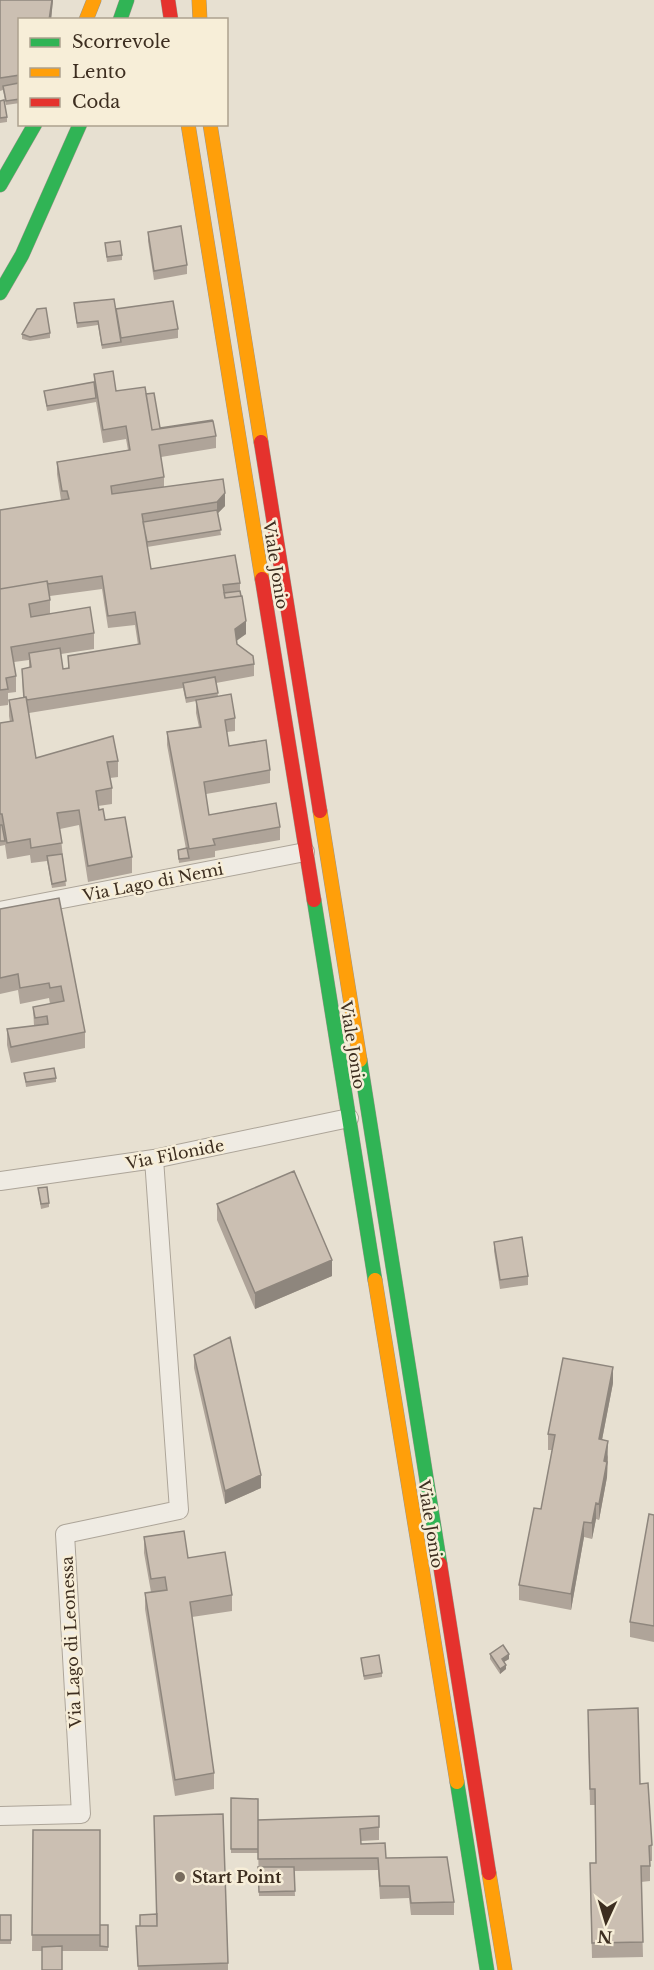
<svg xmlns="http://www.w3.org/2000/svg" width="654" height="1970" viewBox="0 0 654 1970" font-family="'Libre Baskerville',serif">
	<style>
		.lines { fill: none; stroke-linecap: round; stroke-linejoin: round }
		.street-casing { stroke: #ada599; stroke-width: 20 }
		.fast-casing { stroke: #9c958a; stroke-width: 15 }
		.slow-casing { stroke: #9c958a; stroke-width: 15 }
		.jam-casing { stroke: #9c958a; stroke-width: 15 }
		.street { stroke: #efebe3; stroke-width: 18 }
		.fast { stroke: #30b455; stroke-width: 14 }
		.slow { stroke: #ff9f0a; stroke-width: 14 }
		.jam { stroke: #e5322d; stroke-width: 14 }
		.wall { fill: #afa499; fill-rule: evenodd }
		.shaded-wall { fill: #8e867d }
		.building { fill: #cbbfb2; stroke: #8e867d; stroke-width: 1.5 }
		.poi-dot { fill: #786c5e; stroke: #f7eed8; stroke-width: 2 }
		.labels { text-anchor: middle; dominant-baseline: central; stroke-width: 5; stroke-linejoin: round; paint-order: stroke }
		.street-label { font-size: 16px; fill: #3d2e20; stroke: #f7eed8 }
		.poi-label { font-size: 16px; font-weight: bold; fill: #3d2e20; stroke: #f7eed8; text-anchor: start }
	</style>
	<rect width="100%" height="100%" fill="#e7e0d1"/>
	<g class="lines">
		<g class="street-casing">
			<path id="street" d="M0 911 305 852
				M0 1181 154 1159 349 1118
				M0 1816 81 1814 65 1534 179 1510 154 1159"/>
		</g>
		<g class="fast-casing">
			<path id="fast" d="M120 20 127 0
				M0 185 35 124
				M0 293 22 255 80 124
				M314 900 375 1280
				M360 1060 440 1564
				M457 1782 487 1970"/>
		</g>
		<g class="slow-casing">
			<path id="slow" d="M199 0 200 20
				M86 20 94 0
				M188 124 262 579
				M210 124 261 442
				M320 811 360 1060
				M375 1280 457 1782
				M489 1873 505 1970"/>
		</g>
		<g class="jam-casing">
			<path id="jam" d="M168 0 171 20
				M261 442 320 811
				M262 579 314 900
				M440 1564 489 1873"/>
		</g>
		<use href="#street" class="street"/>
		<use href="#fast" class="fast"/>
		<use href="#slow" class="slow"/>
		<use href="#jam" class="jam"/>
	</g>
	<path class="wall" d="M0 0H53L51 20H20V103L6 105 3 90 0 91Z
		M0 101 7 117V122L0 123Z
		M148 232 187 265V274L154 280 148 241Z
		M105 243 122 255V260L107 262Z
		M74 303 178 329V338L102 349 98 325 77 328Z
		M50 333V338L30 341 22 339V334Z
		M94 374 116 391 146 394 160 428 216 436V448L161 457 164 477V487L223 479 225 506 218 513 221 535 147 547 151 569 240 583V591L246 634 236 640 237 644 254 664V676L216 683 218 696 235 718V731L227 732 229 746 270 770V783L206 794 209 815 280 827V840L215 851V857L179 863 178 850 186 849 167 745V732L199 727 196 713V701L186 703 183 688 29 713 36 758 118 761V777L110 778 112 788V804L98 806 99 810 105 820 132 857V873L88 882 79 825 60 829 66 886 52 888 47 861 31 863 30 855 7 859 5 845 0 846V723L10 722 9 716V700L23 697 22 669 29 668V660L14 662 16 676V692L8 693V705L0 706V510L61 500 57 474V462L128 450 126 439 103 443 96 402 47 411 44 391 94 382ZM102 589 108 628 135 625 138 645 68 656V669H63L61 654 94 649V633L50 614V596Z
		M59 898 85 1032V1048L11 1063 7 1045V1029L34 1026 33 1007 50 1004 49 998 20 1004 18 990 0 994V909Z
		M24 1073 56 1078V1082L26 1087Z
		M38 1188 49 1203V1207L41 1209Z
		M217 1204 332 1276 255 1309 217 1220Z
		M494 1242 528 1276V1285L500 1289 494 1251Z
		M194 1355 261 1488 225 1504 194 1368Z
		M613 1383 602 1440 608 1457 607 1477 599 1520 596 1519 592 1539 584 1537 571 1610 519 1600V1585L541 1509 552 1450H548V1434Z
		M654 1515V1642L630 1637V1622Z
		M144 1537 188 1558 232 1595V1611L192 1617 214 1773V1789L175 1796 145 1609V1593L151 1592 144 1553Z
		M490 1654 509 1659 504 1662 506 1669 500 1674 490 1659Z
		M361 1658 382 1673V1677L364 1680Z
		M588 1726 640 1784 652 1845V1861H650V1881L641 1882 643 1957 592 1958 590 1879 596 1863 595 1805H590Z
		M231 1798 258 1820 379 1816V1840L361 1841V1844L386 1858 454 1902V1915H411L409 1898 380 1899 378 1870 294 1871 295 1896H259L258 1840V1853H231Z
		M33 1830H100V1944L108 1929V1951H32Z
		M0 1915H11V1944H0Z
		M136 1926 228 1963V1970H138Z"/>
	<path class="shaded-wall" d="M52 0H53L51 20H49Z
		M225 493V506L217 514V502Z
		M246 621V634L235 642V629Z
		M332 1260V1276L255 1309V1293Z
		M613 1367V1383L599 1455V1439Z
		M608 1441 607 1477 599 1520V1504L604 1461Z
		M261 1475V1488L225 1504V1491Z
		M596 1503V1519L592 1539V1523Z
		M584 1522V1537L571 1610V1594Z
		M509 1654V1659L502 1663V1659Z
		M506 1665V1669L500 1674V1669Z"/>
	<path class="building" d="M0 0H52L49 20H20V75L0 78Z
		M19 83 20 99 6 101 3 86Z
		M4 100 7 117 0 118V101Z
		M181 226 187 265 154 271 148 232Z
		M120 241 122 255 107 257 105 243Z
		M114 299 121 342 102 345 98 321 77 323 74 303Z
		M173 301 178 329 121 338 116 309Z
		M46 308 50 333 30 337 22 334 37 309Z
		M113 371 116 391 145 387 152 430 213 421 216 436 159 445 164 477 111 486 112 494 223 479 225 493 217 502 142 514 151 569 235 555 240 583 223 585 225 598 242 596 246 621 235 629 237 644 253 656 254 664 27 700 26 697H24L22 669 31 667 29 653 60 648 63 669 69 668 68 656 140 644 135 612 108 616 102 576 48 584 47 581 0 589V510L69 499 67 491H62L57 462 130 450 126 426 103 430 94 374Z
		M94 382 96 398 47 406 44 391Z
		M154 393 160 428 212 420V421L152 430 146 394Z
		M217 510 221 530 147 542 143 522Z
		M47 581 50 600 29 604 31 617 90 607 94 633 11 647 16 676 6 678 8 689 0 690V589Z
		M240 591 241 596 225 598 224 593Z
		M215 677 218 693 186 698 183 683Z
		M231 694 235 718 225 720 229 746 266 740 270 770 204 782 209 815 276 803 280 827 213 839 215 845 189 849 167 732 201 727 196 700Z
		M26 697 36 758 113 736 118 761 107 762 112 788 96 791 99 810 103 809 105 820 125 817 132 857 88 866 79 810 57 813 62 843 31 848 30 839 7 843 2 814H0V723L13 721 9 700Z
		M0 825H2L5 841H0Z
		M187 848 189 858 179 859 178 850Z
		M62 854 66 881 52 884 47 856Z
		M59 898 85 1032 11 1047 7 1029 48 1024 47 1016 35 1018 33 1007 64 1001 61 986 50 988 49 983 20 988 18 974 0 978V909Z
		M54 1068 56 1078 26 1082 24 1073Z
		M294 1171 332 1260 255 1293 217 1204Z
		M47 1187 49 1203 41 1204 38 1188Z
		M522 1237 528 1276 500 1280 494 1242Z
		M230 1337 261 1475 225 1491 194 1355Z
		M563 1358 613 1367 599 1439 608 1441 604 1461 607 1462 599 1504 596 1503 592 1523 584 1522 571 1594 519 1585 534 1508 541 1509 555 1435 548 1434Z
		M649 1514 654 1515V1626L630 1622Z
		M184 1531 188 1558 225 1552 232 1595 190 1602 214 1773 175 1780 145 1593 167 1590 165 1577 151 1579 144 1537Z
		M503 1645 509 1654 502 1659 506 1665 500 1669 490 1654Z
		M379 1655 382 1673 364 1676 361 1658Z
		M638 1708 640 1784 648 1783 652 1845 649 1846 650 1866H641L643 1942 592 1943 590 1863H596L595 1789H590L588 1710Z
		M231 1798 258 1799V1849H231Z
		M223 1814 228 1963 138 1966 136 1926H157L154 1816Z
		M379 1816V1827L360 1829 361 1844 385 1843 386 1858 447 1857 454 1902 411 1903 409 1886H380L378 1858 258 1859V1820Z
		M33 1830H100V1935H32Z
		M258 1867H294L295 1891 259 1892Z
		M157 1914V1926H140V1915Z
		M0 1915H11V1940H0Z
		M100 1925H108V1947L100 1946Z
		M62 1946V1970H42V1947Z"/>
	<circle class="poi-dot" cx="180" cy="1877" r="6"/>
	<g class="labels">
		<g class="street-label">
			<text transform="translate(276 565) rotate(81)">Viale Jonio</text>
			<text transform="translate(153 882) rotate(-11)">Via Lago di Nemi</text>
			<text transform="translate(353 1045) rotate(81)">Viale Jonio</text>
			<text transform="translate(175 1154) rotate(-11)">Via Filonide</text>
			<text transform="translate(431 1524) rotate(81)">Viale Jonio</text>
			<text transform="translate(71 1642) rotate(-93)">Via Lago di Leonessa</text>
		</g>
		<g class="poi-label">
			<text x="192" y="1877">Start Point</text>
		</g>
	</g>
	<rect x="18" y="18" width="210" height="108" fill="#f7eed8" stroke="#ada18e" stroke-width="1.5"/>
	<rect x="30" y="38" width="30" height="9" fill="#30b455" stroke="#ada18e" stroke-width="1.5"/>
	<text x="72" y="48" font-size="18" fill="#3d2e20">Scorrevole</text>
	<rect x="30" y="68" width="30" height="9" fill="#ff9f0a" stroke="#ada18e" stroke-width="1.5"/>
	<text x="72" y="78" font-size="18" fill="#3d2e20">Lento</text>
	<rect x="30" y="98" width="30" height="9" fill="#e5322d" stroke="#ada18e" stroke-width="1.5"/>
	<text x="72" y="108" font-size="18" fill="#3d2e20">Coda</text>
	<g transform="translate(606 1922) rotate(184)" stroke="#f7eed8" stroke-width="4.5" paint-order="stroke">
	<path d="M0-4.5L10 22L0 15L-10 22Z" fill="#3d2e20"/>
	<text y="-9" font-size="16" font-weight="bold" text-anchor="middle" fill="#3d2e20">N</text>
	</g>
</svg>
